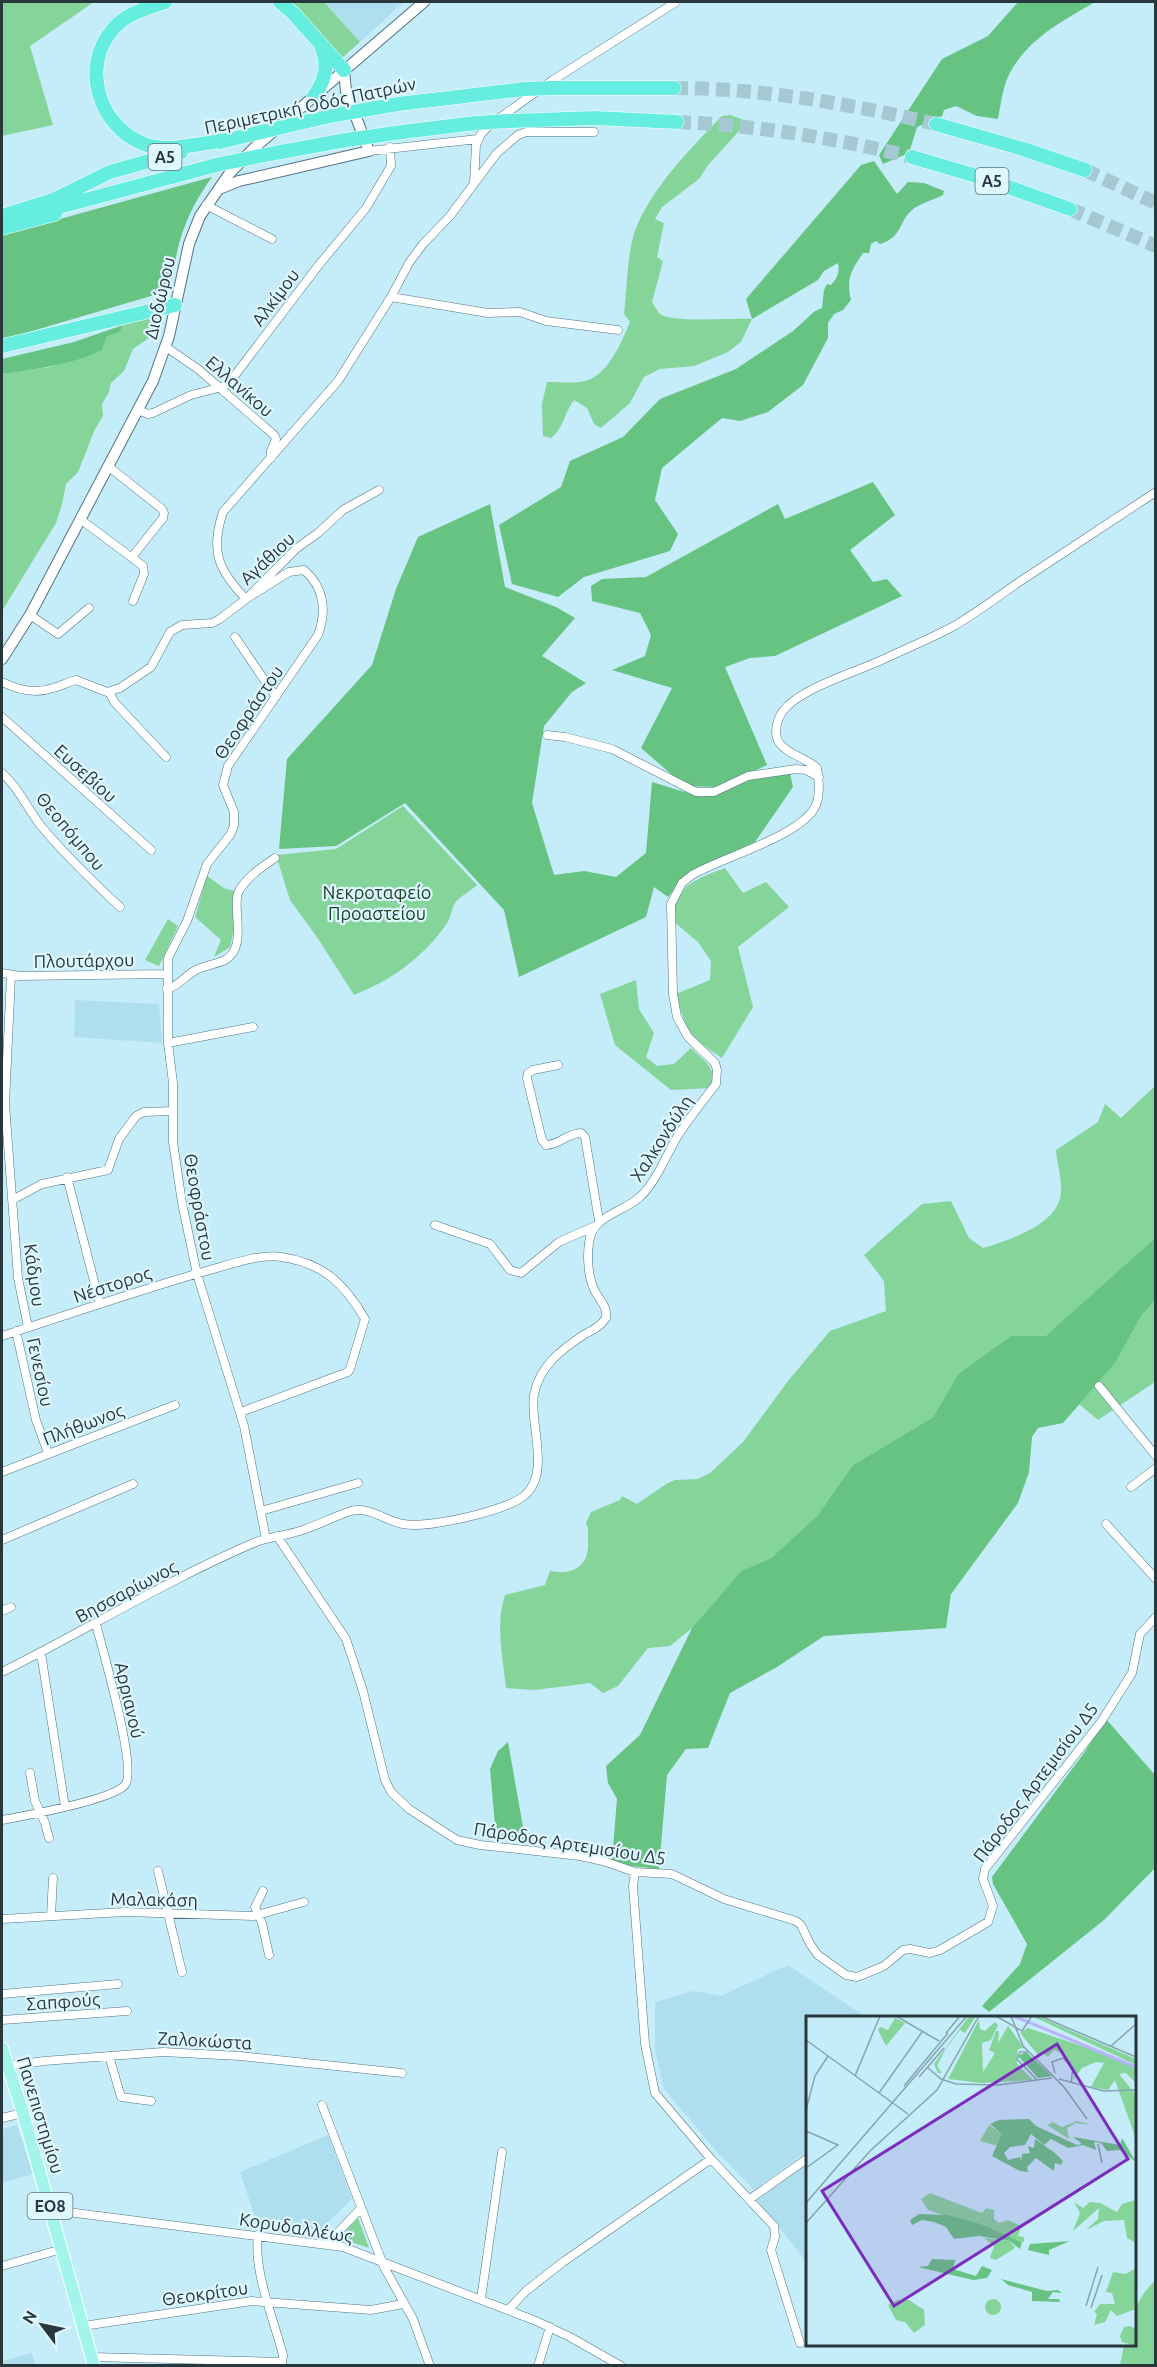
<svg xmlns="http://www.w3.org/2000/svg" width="1157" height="2367" viewBox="0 0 1157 2367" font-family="Ubuntu,sans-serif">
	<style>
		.built { fill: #afdfef }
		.green { fill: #85d59a }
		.forest { fill: #67c382 }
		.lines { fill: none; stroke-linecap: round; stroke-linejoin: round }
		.highway-tunnel { stroke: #a5c8d3; stroke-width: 14; stroke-dasharray: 14 7; stroke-linecap: butt }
		.street-casing { stroke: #517581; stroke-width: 9 }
		.secondary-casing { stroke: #517581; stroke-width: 12 }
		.primary-casing { stroke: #fff; stroke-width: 14 }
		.highway-casing { stroke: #fff; stroke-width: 15 }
		.street { stroke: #fff; stroke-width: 8 }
		.secondary { stroke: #fff; stroke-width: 10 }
		.primary { stroke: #a3f5ec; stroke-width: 12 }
		.highway { stroke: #65eedf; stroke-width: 14 }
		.highway-bridge-casing { stroke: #fff; stroke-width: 15; stroke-linecap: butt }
		.highway-bridge { stroke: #65eedf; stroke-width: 14 }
		.labels { text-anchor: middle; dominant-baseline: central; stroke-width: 4.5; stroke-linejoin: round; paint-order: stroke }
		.shield { fill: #dff7fe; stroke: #5f7176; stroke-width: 1.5 }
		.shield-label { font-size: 16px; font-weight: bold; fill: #28373c }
		.street-label { font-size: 18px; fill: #28373c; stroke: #dff7fe }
		.park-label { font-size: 18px; fill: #1c4228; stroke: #dff7fe }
		.inset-river { fill: none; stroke: #b8b3fd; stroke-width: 3 }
		.inset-road { fill: none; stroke: #86a4ad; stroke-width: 1.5 }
		.view { fill: #7b2cbf; fill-opacity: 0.15; stroke: #7b2cbf; stroke-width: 3 }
		.inset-edge { fill: none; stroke: #28373c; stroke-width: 3 }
	</style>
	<rect width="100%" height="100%" fill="#c4ecf9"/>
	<path class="built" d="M324 2H404L360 42Z
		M75 1000 159 1004 162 1043 74 1037Z
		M788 1965 866 2017 808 2018 807 2151 754 2190 720 2155 664 2089 655 2050V2002L694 1991 721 1996Z
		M17 2125 33 2174 2 2183V2129Z
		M328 2135 352 2199 325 2225 323 2231 257 2223 240 2172Z
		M807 2163V2262L757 2200Z
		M32 2353 35 2365H2V2361Z"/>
	<path class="green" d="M2 2H94L30 46 53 125 2 136Z
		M290 2H324L360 42 343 57H340Z
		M730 115 744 120 741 129 708 165 699 179 662 207 655 219 664 223 657 257 663 261 652 302C654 305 657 311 660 314 672 323 733 318 752 319L741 342 728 352 694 366 660 369 644 377 630 403 601 428 594 424 587 408 574 400C564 413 564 428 551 438L543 436 542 404 547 382C558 382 573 384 585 381 608 376 622 341 630 322L624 314C627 289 627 254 635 231 651 188 691 148 722 116Z
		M151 317H156L158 325 153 335 133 349 124 371 111 383 109 392 102 404 103 416 94 431 85 455 78 472 66 484 62 504 56 523 2 611V374L50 367 102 350 107 335 120 332 123 325Z
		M403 806 477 885C471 891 460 896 455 903 451 910 451 918 446 925 422 958 392 980 354 995L319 940 290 900 276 855 336 849Z
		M725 868 743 893 766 882 789 907 738 947 753 1007 722 1058C689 1037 687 1032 676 994L710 980 711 961 698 942 674 922C672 886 696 879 725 868Z
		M207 876 224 888 234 891 235 924 230 947 214 957 221 940 195 917Z
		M168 919 178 926 159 966 145 960Z
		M636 980 639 1009 654 1033 646 1057 657 1066 674 1064 691 1048C703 1060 720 1070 710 1088L671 1090 615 1045 600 994Z
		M1155 1086V1238L1046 1337 1011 1336 958 1374 933 1417 853 1465 817 1516 771 1558 741 1571 692 1628 670 1646 648 1648 618 1686 603 1693 590 1683 535 1690 506 1688C503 1659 495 1624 505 1595L545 1585 550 1571C573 1575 589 1567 588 1542 588 1535 589 1529 586 1523L591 1512 620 1500 622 1496 637 1504 666 1484 675 1480 698 1479 710 1473 743 1442 788 1381 830 1331 886 1311 884 1281 864 1255 922 1204 951 1201 969 1238 983 1248C1009 1240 1059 1225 1061 1192 1062 1179 1057 1163 1056 1150L1098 1122 1105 1104 1121 1118Z
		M1155 1299V1382L1098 1420 1079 1404 1116 1362 1141 1316Z
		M358 2218 369 2248 339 2238Z
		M1155 2280V2365H1120L1124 2345 1134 2344C1134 2310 1132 2306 1155 2280Z"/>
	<path class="forest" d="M1018 2H1095C1064 20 1031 37 1012 69 1003 84 1001 102 998 119L977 116 956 106 944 110 942 116 917 127 909 153 883 164 879 155 942 59 988 36Z
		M874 161 897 194 908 182 924 183 944 191 943 195C934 200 920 203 912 210 899 221 902 238 880 244L876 241 871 244 869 253H863C851 271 846 278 851 300L843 310 834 314 828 323V338L803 385 768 412 740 421 722 418 662 468 655 500 678 534 670 551 584 577 558 597 512 584 499 525 561 487 570 461 623 437 660 399 736 369 793 331 815 311 822 308 824 290 827 284 831 285C837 278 840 273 838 263L824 271 818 280 752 319 746 299 861 165Z
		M212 177C198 196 187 217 180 240 175 257 174 280 161 293L2 340V235Z
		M123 325 120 332 107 336 102 350C71 365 36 369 2 374V359L74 342Z
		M873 482 895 515 850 550 873 582 887 579 902 596 775 656 750 658 725 667 767 765 719 787 685 786 641 748 672 688 612 670 645 656 651 635 640 613 592 601 591 586 602 579 646 577 778 504 785 519Z
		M490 504 505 587 556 607 575 618 542 656 586 683 572 692 544 726 532 803 554 875 584 871 616 877 646 853 652 782 701 797 715 795 750 778 790 773 793 787 755 842 684 876 668 897 654 887 646 917 519 977 504 910 405 803 336 846 279 849 287 759 372 665 396 589 418 537Z
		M1155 1238V1300L1141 1316 1116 1362 1063 1423 1038 1428 1032 1437 1029 1472 1018 1503 951 1594 946 1628 824 1636 777 1667 730 1693 708 1748 686 1749 667 1775 659 1869 631 1866 612 1860 617 1799 608 1783 606 1766 640 1735 692 1628 741 1571 771 1558 817 1516 853 1465 933 1417 958 1374 1011 1336H1046Z
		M1106 1719 1155 1775V1868L1104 1920 989 2012 982 2006 1020 1964 1027 1944 993 1884 992 1877 1084 1753Z
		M508 1742 526 1844 496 1836 490 1769 498 1751Z"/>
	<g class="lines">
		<path class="highway-tunnel" d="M674 88C762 88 850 104 936 124
			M677 122C756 125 835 138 912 157
			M1085 170 1156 203
			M1070 209 1156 246"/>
		<g class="street-casing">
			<path id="street" d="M369 151 478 139
				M474 183 476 145 481 134 491 124 553 80 676 2
				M206 205 272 239
				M391 297 488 313 520 312 546 321 618 330
				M166 347 198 369 274 435 276 439 271 451V458
				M138 410 148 414 153 413 191 395 222 387 229 383 318 266 366 208 391 166 390 147
				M108 466 162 509 164 513 163 518 132 557
				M80 519 143 566 144 574 133 601
				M30 615 58 634 89 608
				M235 637 276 697
				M2 682C18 690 36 694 53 688 61 686 68 682 76 680L107 692 120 688 151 667 170 632 182 625 212 623 220 619 246 599 297 548 318 533 343 510 379 490
				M109 692 115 703 166 757
				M2 717 151 850
				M547 735 565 737 612 749 696 792H714L748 776 796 769 806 770 819 777
				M2 773C19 788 27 808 41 826 65 855 92 881 120 907
				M2 973 20 976 167 974
				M11 976 5 1104 18 1278 28 1327
				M167 989C180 986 186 974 198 969 207 965 217 964 225 960 248 947 232 910 238 893 245 878 262 867 275 858
				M168 1043 253 1027
				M558 1065 533 1070 528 1073 527 1078 542 1140 546 1145C559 1145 568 1133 581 1133L585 1137 599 1221
				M67 1177 100 1304
				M12 1200 42 1184 108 1170 119 1139 136 1116 144 1112 173 1111
				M435 1225 490 1244 510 1270 521 1273 559 1242 595 1226
				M16 1331 36 1420 48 1453
				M2 1336C70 1314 137 1291 206 1271 225 1266 261 1253 281 1257 323 1263 344 1283 365 1319L350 1369 348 1372 241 1412
				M1099 1386 1156 1456
				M2 1472 175 1405
				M1131 1487 1156 1468
				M261 1511 358 1483
				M1106 1524 1156 1579
				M277 1536 346 1639 363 1691 385 1780 391 1792 409 1809 457 1840 480 1845 580 1856 603 1861 635 1872 672 1874 724 1899 796 1921 801 1925 810 1944 818 1955 846 1975 857 1977 884 1966 903 1950 910 1949 930 1953 940 1950 988 1922 993 1906 983 1879 985 1869 1101 1722 1132 1673 1140 1634 1156 1617
				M266 1539 244 1426 197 1274 182 1203 173 1142V1083L168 1043V958L187 921 207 864 230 835 234 826V812L223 785 228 766 318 635C327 611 324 587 304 570L289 572 246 599C218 570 210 551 223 512L338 381 391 297 409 263 423 244 450 216 497 153 518 135 526 132H594
				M2 1540 133 1484
				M2 1611 11 1607
				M41 1653 65 1807
				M2 1672C86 1630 169 1579 256 1542 269 1537 283 1536 296 1532 315 1527 332 1517 351 1511 368 1506 386 1521 403 1524 426 1529 507 1511 525 1495 551 1473 529 1422 534 1395 539 1366 562 1349 585 1334 593 1330 601 1326 606 1318 608 1306 598 1299 594 1289 588 1276 587 1257 589 1243 592 1215 623 1213 641 1196 657 1180 666 1156 677 1137 689 1118 703 1101 716 1084L717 1070 715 1063 688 1037 677 1017 673 994 671 904 682 883 692 875C723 857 795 838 814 809 821 798 819 781 817 768 799 752 766 752 779 718 789 691 857 672 884 659 907 648 932 638 954 626 978 612 1000 595 1022 580 1067 551 1111 521 1156 492
				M30 1773 35 1801 45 1823 49 1838
				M2 1820C24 1816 112 1800 125 1785 138 1770 102 1648 96 1624
				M158 1871 182 1972
				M635 1872 633 1886 645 2044 655 2093 711 2159 774 2226 775 2237 771 2250 800 2343
				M263 1891 255 1907 262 1923 269 1955
				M51 1916 53 1878
				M2 1919 125 1912 254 1916 304 1902
				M2 1994 118 1984
				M2 2020 127 2011
				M109 2056 121 2097 151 2101
				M7 2066 44 2061 163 2052 240 2056 402 2073
				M322 2105 384 2267 413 2319 430 2366
				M2 2118 23 2113
				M750 2199 808 2158
				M52 2210 343 2247 536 2321 570 2337 621 2366
				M327 2244 361 2208
				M2 2266 62 2249
				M481 2299 502 2152
				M508 2310 526 2291 563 2262 711 2159
				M83 2326 252 2301 371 2310 403 2304
				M92 2357 282 2362 283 2355C274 2320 253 2271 258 2235
				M538 2366 550 2327"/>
		</g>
		<g class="secondary-casing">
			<path id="secondary" d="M219 189 239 181 369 151 346 91 344 70
				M2 659 30 615 153 381 169 336 189 244 200 216 229 174 254 148 424 2"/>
		</g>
		<g class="primary-casing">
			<path id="primary" d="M2 2048 23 2113 94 2366"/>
		</g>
		<g class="highway-casing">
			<path id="highway" d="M165 2C146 8 126 14 113 29 80 67 99 127 144 144 166 153 203 143 226 140
				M280 2 294 14 344 70
				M554 88H674
				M314 96C325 81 329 66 322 48
				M398 104 525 89
				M510 121 595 118 677 122
				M304 122 335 115
				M936 124 1023 149 1085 170
				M410 131 476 123
				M220 142 253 134
				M270 154 346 140
				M912 157 983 178 1070 209
				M44 211 220 164
				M2 216 53 200 110 172 181 152
				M2 228 55 214
				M2 346 175 305"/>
		</g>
		<use href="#street" class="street"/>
		<use href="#secondary" class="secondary"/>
		<use href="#primary" class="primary"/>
		<use href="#highway" class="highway"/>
		<g class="highway-bridge-casing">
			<path id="highway-bridge" d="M525 89 554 88
				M335 115 398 104
				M476 123 510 121
				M253 134 304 122
				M346 140 410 131
				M220 164 270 154"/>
		</g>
		<use href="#highway-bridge" class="highway-bridge"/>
	</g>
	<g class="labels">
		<g class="shield">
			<rect x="148.5" y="144" width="33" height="26" rx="4.5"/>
			<rect x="975.5" y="168" width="33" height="26" rx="4.5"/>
			<rect x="27.5" y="2193" width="45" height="26" rx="4.5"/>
		</g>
		<g class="shield-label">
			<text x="165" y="157">Α5</text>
			<text x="992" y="181">Α5</text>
			<text x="50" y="2206">ΕΟ8</text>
		</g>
		<g class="street-label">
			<text transform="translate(310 105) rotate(-12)">Περιμετρική Οδός Πατρών</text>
			<text transform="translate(275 297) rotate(-53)">Αλκίμου</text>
			<text transform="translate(159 298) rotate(-77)">Διοδώρου</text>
			<text transform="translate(240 386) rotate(41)">Ελλανίκου</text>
			<text transform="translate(267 558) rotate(-43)">Αγάθιου</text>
			<text transform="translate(248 712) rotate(-56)">Θεοφράστου</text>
			<text transform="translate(86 773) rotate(42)">Ευσεβίου</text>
			<text transform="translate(71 831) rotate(50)">Θεοπόμπου</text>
			<text transform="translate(84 960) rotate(-1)">Πλουτάρχου</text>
			<text transform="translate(661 1138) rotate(-57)">Χαλκονδύλη</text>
			<text transform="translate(200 1207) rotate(80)">Θεοφράστου</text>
			<text transform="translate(35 1275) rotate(82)">Κάδμου</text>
			<text transform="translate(112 1284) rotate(-18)">Νέστορος</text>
			<text transform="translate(41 1372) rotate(78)">Γενεσίου</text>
			<text transform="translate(83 1424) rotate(-21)">Πλήθωνος</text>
			<text transform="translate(126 1591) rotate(-28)">Βησσαρίωνος</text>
			<text transform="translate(130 1700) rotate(77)">Αρριανού</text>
			<text transform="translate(1035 1782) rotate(-53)">Πάροδος Αρτεμισίου Δ5</text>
			<text transform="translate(570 1843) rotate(9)">Πάροδος Αρτεμισίου Δ5</text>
			<text transform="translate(154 1899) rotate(1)">Μαλακάση</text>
			<text transform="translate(63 2001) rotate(-4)">Σαπφούς</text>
			<text transform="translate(205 2040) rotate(3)">Ζαλοκώστα</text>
			<text transform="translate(41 2115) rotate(73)">Πανεπιστημίου</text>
			<text transform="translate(296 2227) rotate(9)">Κορυδαλλέως</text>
			<text transform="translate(205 2293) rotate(-8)">Θεοκρίτου</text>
		</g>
		<g class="park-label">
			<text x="377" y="892">Νεκροταφείο<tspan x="377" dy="21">Προαστείου</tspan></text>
		</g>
	</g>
	<g transform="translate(806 2016)">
		<rect width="330" height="330" fill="#c4ecf9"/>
		<path d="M163 0H170L159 17 154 14 139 34 131 50 136 57H132L128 48ZM231 0 330 43V49L228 1ZM89 2 99 7 80 30 72 14 74 11 82 14ZM173 4 174 13 179 15 189 6 192 9 185 24 176 27 177 56 189 37 183 34 190 15H193L192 27 202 10 218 32 212 33 211 48 227 64 176 67 142 63ZM222 12 309 41 330 53V67L320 57 313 58 330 79V123L309 64 302 74 285 71 298 47 290 46 276 52 266 66 269 57 260 39 248 34 242 41 236 36 232 39 214 17ZM271 105 285 109 270 107 261 112 263 123 241 109 247 106 256 111ZM183 109 196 118 192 130 174 125ZM124 177 176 197 180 192 188 194V203L193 207 202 204 215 210 212 220 218 221V226L122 194 115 183ZM330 184V227L321 222 318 204 298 205 280 214 292 203 293 192 267 215 274 197 268 186 277 192 284 186 294 187 311 196 316 188ZM178 222 204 225 209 232 190 244 184 242 188 230ZM330 252V293L311 300 305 294 299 306 288 309 291 298 288 296 294 288H309L306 277 300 276 307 256 320 258ZM179 291a8 8 0 1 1 16 0a8 8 0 1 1-16 0ZM91 284H103L118 294 119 309 108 317 99 306 90 304 82 289ZM324 310 330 313V330L316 326 314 320 318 311Z" fill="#85d59a"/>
		<path d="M220 36 246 60 232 62 212 40ZM223 103 230 110 271 129 276 128 267 121 314 129 316 122 330 146 314 134 301 135 295 127 288 126 290 134 277 129 262 132 245 123 238 129 225 118 219 129 204 131 198 137 202 144 214 141 215 145 216 138 224 137 222 130 228 132 229 123 249 137 257 145 255 149 249 147 248 155 230 142 221 151 222 156 214 155 186 140 196 118 184 108 193 104ZM113 198 141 199 174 208 216 226 214 233 204 225 173 220 148 223 140 211 128 206 116 204 106 209 104 204ZM264 225 243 234V239L222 234 224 228ZM126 243 149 244 147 253 170 260 176 250 186 254 181 262 167 264 112 251 122 250ZM195 263 241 275 252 274 256 277 247 276 242 283H253L254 286 226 285V276L202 269Z" fill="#67c382"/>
		<path class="inset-river" d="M208 0 330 51"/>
		<path class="inset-road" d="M90 0 133 25M190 0 216 15 226 0M205 0 217 30 258 71 281 103M234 0 330 41M140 17 154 0M0 24 102 98M305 30 330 8M222 36H214L211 43 231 64M121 51 135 63 150 68 192 69 246 62M249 57 246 46 257 42 267 52 265 67M49 60 74 0M113 61 138 32M253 63 298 75 330 74M98 70 142 17M73 77 116 16M0 94 9 60 22 40M0 115 32 129 0 152M292 128 296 147M0 187 161 0M0 207 64 135 131 74 173 0M280 290 292 251M285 292 296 259"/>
		<path class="view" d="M251 28 322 143 88 290 16 175Z"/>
		<rect width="330" height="330" class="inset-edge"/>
	</g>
	<rect width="1157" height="2367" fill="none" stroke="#28373c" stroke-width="6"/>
	<g transform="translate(42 2325) rotate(302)" stroke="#dff7fe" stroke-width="4.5" paint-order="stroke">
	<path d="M0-4.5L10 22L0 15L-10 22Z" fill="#28373c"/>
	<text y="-9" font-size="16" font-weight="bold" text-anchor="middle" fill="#28373c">N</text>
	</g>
</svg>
